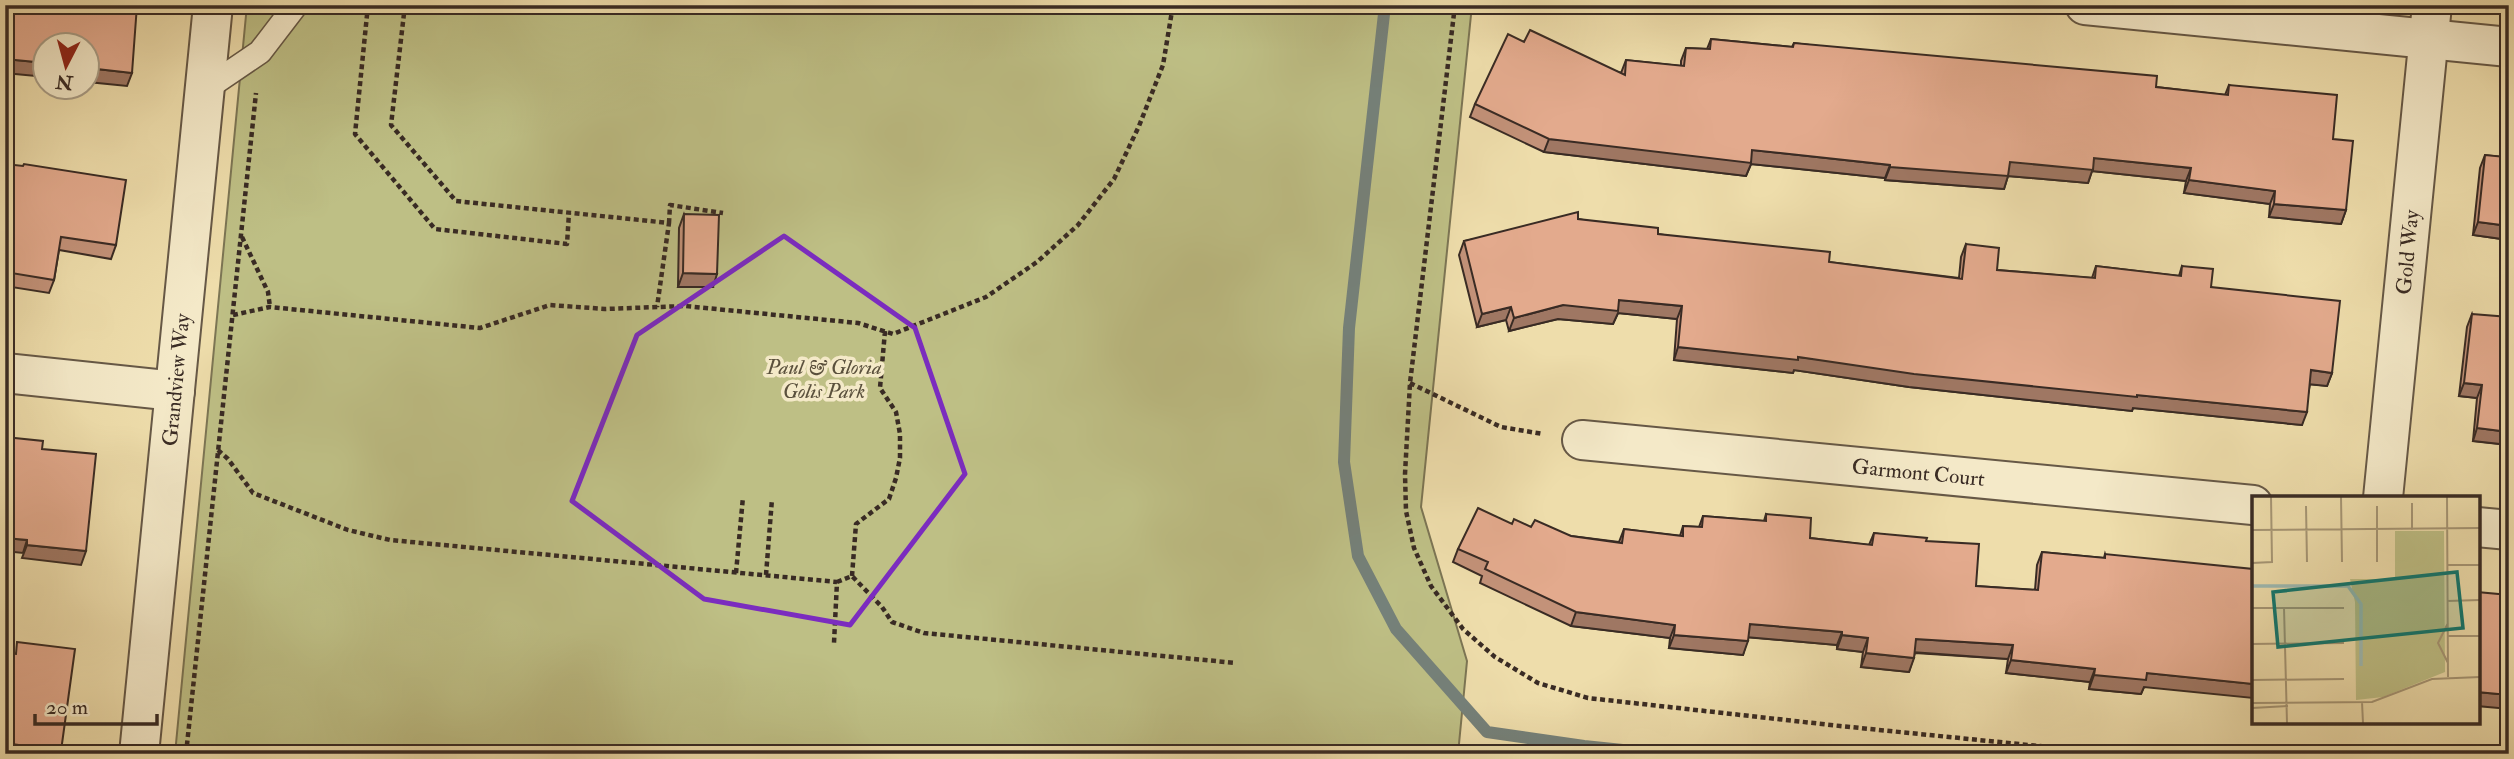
<svg xmlns="http://www.w3.org/2000/svg" width="2514" height="759" viewBox="0 0 2514 759" font-family="'IM FELL Double Pica',serif">
	<style>
		.green { fill: #bebf85; stroke: #7c7554; stroke-width: 2 }
		.lines { fill: none; stroke-linecap: round; stroke-linejoin: round }
		.stream { stroke: #75817a; stroke-width: 12 }
		.lane-casing { stroke: #665846; stroke-width: 26 }
		.street-casing { stroke: #665846; stroke-width: 42 }
		.path { stroke: #392b24; stroke-width: 4.5; stroke-dasharray: 5 3.5; stroke-linecap: butt }
		.lane { stroke: #f4e9c8; stroke-width: 23 }
		.street { stroke: #f4e9c8; stroke-width: 38 }
		.wall { fill: #c39279; stroke: #392b24; stroke-width: 2 }
		.shaded-wall { fill: #9f7763; stroke: #392b24; stroke-width: 2 }
		.building { fill: #e3aa8d; stroke: #392b24; stroke-width: 2 }
		.marked { fill: none; stroke: #7b2cbf; stroke-width: 5; stroke-linejoin: round }
		.labels { text-anchor: middle; dominant-baseline: central; stroke-width: 7; stroke-linejoin: round; paint-order: stroke }
		.street-label { font-size: 21px; fill: #392b24; stroke: #f4e9c8 }
		.park-label { font-size: 21px; font-style: italic; fill: #5a503c; stroke: #f4e9c8 }
		.inset-river { fill: none; stroke: #9dbab3; stroke-width: 3.5 }
		.inset-road { fill: none; stroke: #a69675; stroke-width: 2 }
		.view { fill: #0f766e; fill-opacity: 0.15; stroke: #0f766e; stroke-width: 3.5 }
		.inset-edge { fill: none; stroke: #392b24; stroke-width: 3.5 }
	</style>
	<rect width="100%" height="100%" fill="#eeddab"/>
	<filter id="stains"><feTurbulence type="fractalNoise" baseFrequency=".00286" numOctaves="4"/><feColorMatrix values="0 0 0 0 .2 0 0 0 0 .09 0 0 0 0 .02 0 0 0 .5 -.17"/></filter>
	<radialGradient id="worn" r=".72"><stop offset=".6" stop-color="#630" stop-opacity="0"/><stop offset="1" stop-color="#630" stop-opacity=".3"/></radialGradient>
	<path class="green" d="M247 5H1472L1421 507 1467 661 1458 754H175Z"/>
	<g class="lines">
		<path class="stream" d="M1385 5 1349 328 1344 462 1358 556 1396 629 1487 732 1584 746 1661 754"/>
		<g class="lane-casing">
			<path id="lane" d="M204 90 260 52 296 5"/>
		</g>
		<g class="street-casing">
			<g id="street">
				<path d="M2085 5 2509 47"/>
				<path d="M5 373 175 391"/>
				<path id="s1" d="M1582 440 2253 505"/>
				<path id="s2" d="M2383 498 2432 5"/>
				<path d="M2477 527 2509 530"/>
				<path id="s3" d="M139 754 213 5"/>
			</g>
		</g>
		<path class="path" d="M368 5 355 134 435 229 567 244 569 213
			M405 5 391 125 456 201 669 223 657 307
			M1455 5 1410 383 1405 474 1406 511 1414 548 1431 586 1463 629 1495 657 1538 683 1588 698 1840 726 2118 754
			M669 223 670 205 723 213
			M242 237 268 292 270 307
			M233 315 270 307 480 328 550 305 605 309 685 306 858 323 893 334 986 297 1037 262 1078 225 1114 179 1139 126 1163 65 1173 5
			M1410 383 1501 427 1543 434
			M218 450 228 459 253 493 348 530 390 540 837 582 834 643
			M736 573 743 497
			M766 575 772 499
			M852 576 856 524 889 499 896 478 900 458V434L896 412 880 388 885 331
			M837 582 852 576 882 607 892 622 924 633 1236 663
			M186 754 256 93"/>
		<use href="#lane" class="lane"/>
		<use href="#street" class="street"/>
	</g>
	<path class="wall" d="M1711 39 1792 47 1794 43 2156 87 2225 95 2229 85 2333 139 2346 210 2341 224 2269 217 2270 204 2184 193 2186 181 2092 171 2088 183 2008 176 2004 189 1885 180V178L1751 164 1746 176 1544 152 1470 117 1475 104 1524 42 1621 73 1626 60 1681 66V61L1686 48 1707 49Z
		M2509 116V240L2473 235 2480 168 2485 155 2502 157 2505 126Z
		M5 164 116 245 111 259 59 250 54 280 49 293 5 286Z
		M684 214 713 287H678L679 228Z
		M1578 219 1658 234 1829 262 1959 278 1961 257 1966 244 1997 270 2092 278 2096 266 2179 276 2182 266 2332 373 2327 386 2310 384 2302 425 2133 408 2132 411 1909 387 1794 370 1793 373 1674 360 1677 319 1618 313 1613 324 1558 319 1509 331 1506 320 1477 327 1459 255 1464 241Z
		M2472 314 2509 445 2473 441 2477 398 2459 396 2467 327Z
		M1766 514 1810 538 1869 545 1874 533 1926 541 1976 586 2035 590 2037 565 2042 552 2104 558 2105 554 2144 687 2141 694 2089 689 2090 682 2006 673 2008 659 1915 653 1909 672 1861 667 1863 652 1837 649V645L1748 637 1743 655 1669 648 1670 638 1571 626 1480 583 1482 576 1453 562 1458 549 1512 524 1571 536 1619 542 1624 529 1680 536 1683 526 1699 527 1703 516 1764 521Z"/>
	<path class="shaded-wall" d="M5 59 46 63V77L5 73Z
		M88 68 132 73 127 86 88 82Z
		M1549 139 1752 150 1890 165 1885 178 1751 164 1746 176 1544 152Z
		M2094 158 2191 168 2186 181 2092 171 2088 183 2008 176 2004 189 1885 180 1890 167Z
		M2189 180 2275 191 2270 204 2184 193Z
		M2274 204 2346 210 2341 224 2269 217Z
		M2478 222 2509 226V240L2473 235Z
		M683 273 717 274 713 287H678Z
		M1619 300 1682 306 1677 319 1618 313 1613 324 1558 319 1509 331 1514 318 1563 305Z
		M1511 307 1506 320 1477 327 1482 314Z
		M1678 347 1798 357 2137 395 2307 412 2302 425 2133 408 2132 411 1909 387 1794 370 1793 373 1674 360Z
		M2311 370 2332 373 2327 386 2307 384Z
		M2464 383 2482 385 2477 398 2459 396Z
		M2477 428 2509 432V445L2473 441Z
		M5 538 27 540 23 553 5 551Z
		M27 545 86 551 81 565 22 558Z
		M1576 612 1675 625 1670 638 1571 626Z
		M1750 624 1842 632 1837 645 1745 637Z
		M1674 635 1748 641 1743 655 1669 648Z
		M1842 635 1868 638 1863 652 1837 649Z
		M1916 639 2013 645 2008 659 1911 652Z
		M1866 653 1914 658 1909 672 1861 667Z
		M2011 660 2095 669 2090 682 2006 673Z
		M2147 673 2253 684V698L2144 687 2141 694 2089 689 2094 675Z
		M2477 692 2509 695V709L2477 706Z
		M11 744 61 751 60 754H7Z"/>
	<path class="building" d="M5 5H137L132 73 88 68V46H46V63L5 59Z
		M1530 30 1625 75 1626 60 1684 66 1686 48 1710 49 1711 39 1793 47 1794 43 2157 76 2156 87 2228 95 2229 85 2337 95 2333 139 2353 141 2346 210 2274 204 2275 191 2189 180 2191 168 2094 158 2093 170 2010 162 2008 176 1890 167V165L1752 150 1751 163 1549 139 1475 104 1508 34 1524 42Z
		M2509 124V226L2478 222 2485 155 2505 157Z
		M5 164 23 166 24 164 126 180 116 245 61 237 54 280 5 272Z
		M1578 212V219L1658 228V234L1830 252 1829 262 1962 279 1966 244 1999 248 1997 270 2095 278 2096 266 2181 276 2182 266 2213 269 2211 287 2340 301 2332 373 2311 370 2307 412 2137 395V397L1914 374 1798 357V360L1678 347 1682 306 1619 300 1618 311 1563 305 1514 318 1511 307 1482 314 1464 241Z
		M684 214 719 215 717 274 683 273Z
		M2472 314 2509 317V432L2477 428 2482 385 2464 383Z
		M5 437 43 441 42 449 96 454 86 551 27 545V540L5 538Z
		M1478 508 1512 524 1514 519 1531 527 1535 520 1571 536 1622 543 1624 529 1683 536V526L1702 527 1703 516 1766 521V514L1811 518 1810 538 1872 545 1874 533 1927 538 1926 541 1979 544 1976 586 2038 590 2042 552 2105 558V554L2253 569V684L2147 673 2146 680 2094 675 2095 669 2011 660 2013 645 1916 639 1914 658 1866 653 1868 638 1842 635V632L1750 624 1748 641 1674 635 1675 625 1576 612 1485 569 1488 562 1458 549Z
		M2477 592 2509 595V695L2477 692Z
		M17 642 75 649 61 751 11 744 10 754H5V653L16 654Z"/>
	<path class="marked" d="M784 236 915 328 965 474 850 625 704 599 572 501 637 335Z"/>
	<g class="labels">
		<g class="street-label">
			<text stroke="none"><textPath href="#s2" startOffset="247">Gold Way</textPath></text>
			<text stroke="none"><textPath href="#s3" startOffset="376">Grandview Way</textPath></text>
			<text stroke="none"><textPath href="#s1" startOffset="338">Garmont Court</textPath></text>
		</g>
		<g class="park-label">
			<text x="824" y="367">Paul &amp; Gloria<tspan x="824" dy="24">Golis Park</tspan></text>
		</g>
	</g>
	<g transform="translate(2252 496)">
		<rect width="228" height="228" fill="#eeddab"/>
		<path d="M143 35H192L193 176 131 201 104 204 103 106 98 83H143Z" fill="#bebf85"/>
		<path class="inset-river" d="M0 90H96L109 108V170"/>
		<path class="inset-road" d="M89 0 90 66M195 0 196 181M54 10 55 66M125 10V66M0 34 228 32M160 34V7M0 67 20 66 19 0M195 69H228M195 105 228 104M0 112H92M32 112 35 227M196 127 186 147 196 167M196 140H228M0 148 92 147M0 184 92 183M110 206 111 227M0 207 120 206 180 183 228 181M0 212 36 210"/>
		<path class="view" d="M205 76 211 132 26 151 21 96Z"/>
		<rect width="228" height="228" class="inset-edge"/>
	</g>
	<rect width="2514" height="759" fill="none" stroke="#eeddab" stroke-width="28"/>
	<rect x="7" y="7" width="2500" height="745" fill="none" stroke="#392b24" stroke-width="3.5"/>
	<rect x="14" y="14" width="2486" height="731" fill="none" stroke="#392b24" stroke-width="2"/>
	<g transform="translate(66 66) rotate(186)"><circle r="33" fill="#f4e9c8" stroke="#a99d86" stroke-width="2"/>
	<path d="M0-5L12 26L0 18L-12 26Z" fill="#8f2418"/>
	<text y="-10" font-size="19" font-weight="bold" text-anchor="middle" fill="#392b24">N</text>
	</g>
	<path d="M35 714v10h122v-10" fill="none" stroke="#392b24" stroke-width="3.5"/>
	<text x="46" y="714" font-size="21" fill="#392b24" stroke="#f4e9c8" stroke-width="5" paint-order="stroke">20 m</text>
	<rect width="100%" height="100%" filter="url(#stains)"/>
	<rect width="100%" height="100%" fill="url(#worn)"/>
</svg>
